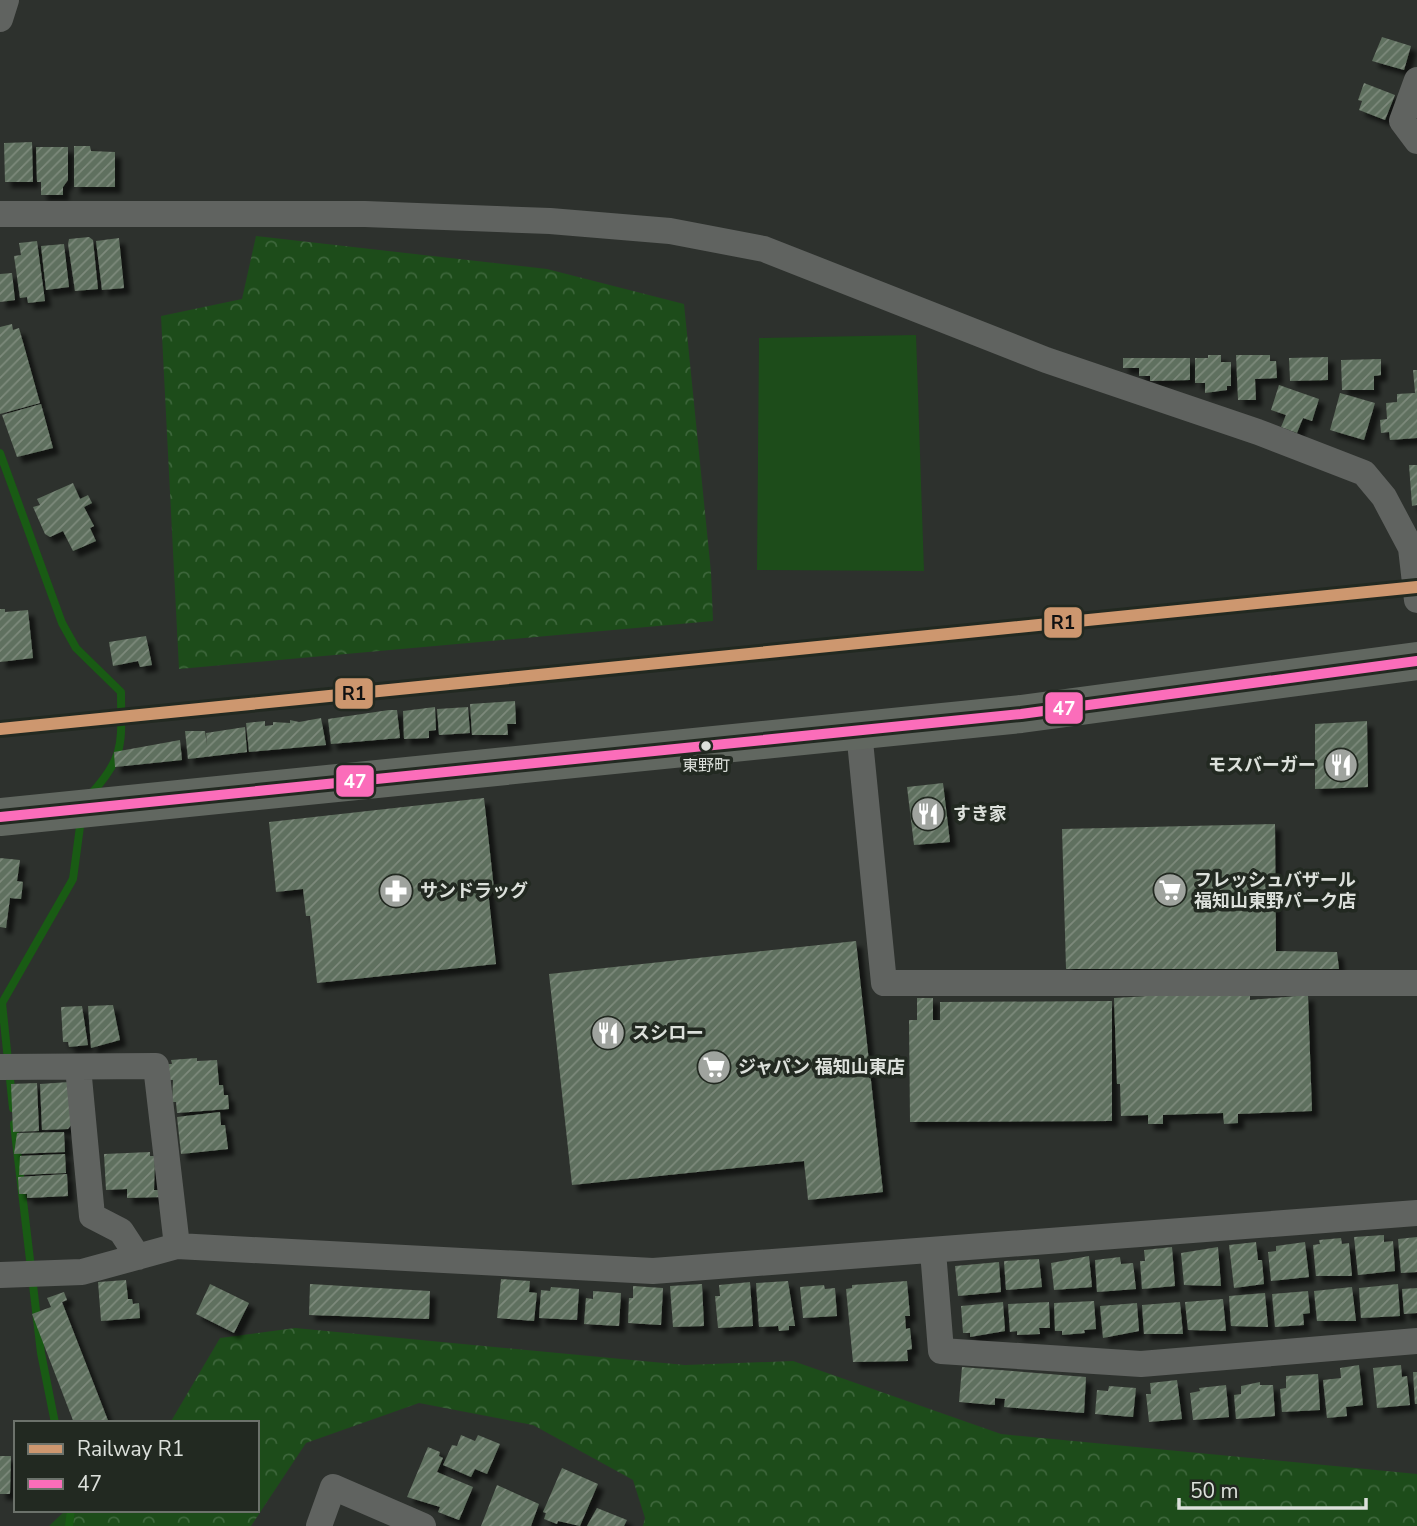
<svg xmlns="http://www.w3.org/2000/svg" width="1417" height="1526" viewBox="0 0 1417 1526" font-family="'Nunito Sans','Noto Sans JP',sans-serif">
	<style>
		.forest { fill: url(#forest-crowns) }
		.park { fill: #1d4c1a }
		.lines { fill: none; stroke-linecap: round; stroke-linejoin: round }
		.stream { stroke: #195b14; stroke-width: 8 }
		.building { fill: url(#building-hatch); filter: url(#shadow) }
		.minor { stroke: #606360; stroke-width: 26 }
		.primary { stroke: #616760; stroke-width: 38 }
		.bus-1-casing { stroke: #222921; stroke-width: 16 }
		.bus-1 { stroke: #fb6dba; stroke-width: 10 }
		.rail-1-casing { stroke: #222921; stroke-width: 18 }
		.rail-1 { stroke: #cd976f; stroke-width: 12 }
		.bus-dot { fill: #dce0db; stroke: #222921; stroke-width: 2.5 }
		.labels { text-anchor: middle; dominant-baseline: central; stroke-width: 7; stroke-linejoin: round; paint-order: stroke }
		.bus-label { font-size: 16px; fill: #dce0db; stroke: #222921 }
		.poi-label { font-size: 18px; font-weight: bold; fill: #dce0db; stroke: #222921; text-anchor: start }
		.line-badge { stroke: #222921; stroke-width: 2.5 }
		.badge-label { font-size: 19px; text-anchor: middle; font-weight: bold; fill: #fff }
		.pale-badge-label { font-size: 19px; text-anchor: middle; font-weight: bold; fill: #111 }
	</style>
	<defs>
		<pattern id="forest-crowns" width="20" height="18" patternUnits="userSpaceOnUse" patternTransform="scale(1.75)"><rect width="20" height="18" fill="#1d4c1a"/><path d="M2 6a3 3 0 1 1 6 0M12 15a3 3 0 1 1 6 0" fill="none" stroke="#3d663b"/></pattern>
		<pattern id="building-hatch" width="6" height="6" patternUnits="userSpaceOnUse" patternTransform="scale(1.75)"><rect width="6" height="6" fill="#5f6f5e"/><path d="M-1 1l2-2M0 6l6-6M5 7l2-2" fill="none" stroke="#7d8a7c"/></pattern>
		<filter id="shadow"><feDropShadow dx="6" dy="6" stdDeviation="2" flood-color="#0009"/></filter>
	</defs>
	<rect width="100%" height="100%" fill="#2d312d"/>
	<path class="forest" d="M256 236 547 269 684 304 711 572 713 621 179 669 161 316 242 299Z
		M295 1328 685 1365 793 1361 1001 1434 1417 1474V1526H643L645 1518 633 1480 533 1425 419 1403 306 1443 251 1526H49L66 1510H257V1423H170L220 1338Z"/>
	<path class="park" d="M916 335 924 571 757 570 759 338Z"/>
	<g class="lines">
		<path class="stream" d="M0 453 62 623 76 648 121 692C121 743 126 756 90 795
			M13 1108 2 1003 73 879 81 819
			M14 1124 41 1353 55 1423
			M69 1526 71 1510"/>
	</g>
	<path class="building" d="M1382 37 1411 46 1404 70 1372 61Z
		M1364 83 1395 95 1385 120 1359 110 1362 101 1358 100Z
		M32 142 33 182H5L4 143Z
		M74 146H90L91 151 115 152V187H74Z
		M36 147H68V180L63 187V195H41V182H37Z
		M89 237 93 240 98 289 75 291 68 244 69 239Z
		M119 238 124 288 102 290 96 241Z
		M37 241 45 301 28 303 27 297 20 298 14 256 21 255 19 243Z
		M64 244 69 287 46 290 41 246Z
		M12 273 15 300 0 302V274Z
		M12 324 13 330 19 328 40 403 0 414V327Z
		M1208 355H1221V362H1231V386H1227V390L1205 393V383H1195V358H1208Z
		M1236 355H1270V361H1276L1277 378 1255 379 1256 400H1238Z
		M1328 357V380L1290 381 1289 358Z
		M1123 358H1190V380L1150 381V376H1139V368H1123Z
		M1381 359V375L1374 376V390H1342L1341 360Z
		M1413 370H1417V438L1390 440 1389 432 1381 433 1380 420 1387 419 1386 403 1397 402V394L1415 393Z
		M1279 385 1319 399 1312 421 1303 418 1297 433 1281 427 1286 415 1271 410Z
		M1340 393 1375 403 1364 440 1330 430Z
		M41 404 53 448 17 457 2 415Z
		M1409 465H1417V505L1412 506Z
		M73 483 80 499 88 495 92 503 84 507 94 526 90 528 96 541 73 551 63 531 50 537 45 534 33 507 40 505 37 499Z
		M0 609H5V612L28 610 33 658 0 662Z
		M146 636 152 665 140 667 138 661 113 666 109 642Z
		M515 701 516 724H507L508 735H472L470 704Z
		M435 707 436 730 429 731V738L404 739 403 711Z
		M468 707 470 733 439 735 437 709Z
		M389 710H397L400 738 331 744 328 719Z
		M321 718 326 745 249 752 246 723 265 721V726L273 725V722L290 723V720L299 722Z
		M1367 721 1368 787 1315 789V724Z
		M245 727 247 752 188 759 185 731H205L207 745 206 733Z
		M180 740 182 760 115 767 114 752Z
		M943 783 950 842 914 845 907 787Z
		M484 798 494 889 488 890 496 964 317 983 310 916H306L303 889 276 892 269 822Z
		M1275 824 1276 951 1337 952 1339 969H1066L1062 829Z
		M0 858 20 860 17 881 23 882 21 899 10 898 6 928 0 927Z
		M856 941 883 1192 808 1200 804 1161 572 1185 549 974Z
		M1199 993V996L1250 995V1000L1308 995 1312 1111 1238 1114V1123L1224 1124 1223 1113 1163 1115V1124H1148V1115L1121 1116 1120 1084H1117L1114 998Z
		M917 998H933V1020H940V1002L1112 1001V1121L910 1122 909 1020H917Z
		M113 1005 120 1040 91 1048 88 1006Z
		M82 1006 88 1045 69 1047 68 1042H63L61 1007Z
		M197 1058V1061L217 1060 219 1085H223L224 1095H228L229 1109 177 1113 176 1102H172L173 1080H170L168 1064H172L171 1060Z
		M69 1082 71 1125 68 1129 42 1130 40 1084Z
		M37 1083 39 1131 13 1132 11 1084Z
		M220 1112 221 1125H225L228 1149 181 1154 177 1117Z
		M64 1132 65 1152 14 1154 17 1133Z
		M150 1152V1156H155L154 1190H161V1197L127 1198V1189L106 1190 104 1154Z
		M65 1154 66 1173 19 1175 20 1156Z
		M67 1174 68 1196 27 1198V1194H19L18 1177Z
		M1384 1235V1242L1393 1241 1395 1271 1358 1275 1354 1237Z
		M1417 1237V1272L1401 1273 1398 1239Z
		M1341 1238 1342 1244 1349 1243 1352 1276H1316L1313 1245 1320 1244 1319 1240Z
		M1256 1242 1258 1260H1262L1264 1284 1234 1288 1229 1245Z
		M1305 1242 1309 1277 1271 1281 1268 1252 1276 1251V1246Z
		M1172 1247 1175 1286 1142 1289 1140 1261H1145L1144 1250Z
		M1218 1247 1221 1286 1184 1285 1181 1253Z
		M1089 1256 1092 1287 1054 1290 1051 1263Z
		M1120 1257 1121 1264 1133 1263 1136 1289 1097 1292 1095 1260Z
		M1039 1259 1042 1287 1006 1290 1004 1261Z
		M999 1262 1001 1292 958 1296 955 1266Z
		M501 1279 530 1281 529 1292 537 1293 534 1321 497 1318Z
		M126 1280 128 1299H132L133 1304 139 1303 140 1318 101 1321 98 1282Z
		M788 1281 795 1326H789V1330L779 1331 778 1326 759 1327 756 1283Z
		M907 1281 910 1316H905L906 1329 910 1328 912 1349 907 1350 908 1361 853 1362 846 1289 852 1288V1285Z
		M750 1282 753 1326 718 1328 715 1296H720L719 1285Z
		M210 1284 249 1303 234 1333 196 1314Z
		M310 1284 430 1291 429 1319 309 1315Z
		M702 1284 704 1326 673 1327 670 1286Z
		M1398 1284 1400 1316 1361 1318 1359 1288Z
		M824 1285 825 1289 835 1288 837 1316 803 1318 800 1287Z
		M633 1286 663 1288 661 1325 628 1323 629 1298H633Z
		M551 1287 579 1289 577 1320 539 1318 541 1290 550 1291Z
		M1352 1287 1356 1321H1317L1314 1291Z
		M1417 1288V1313L1404 1314 1402 1289Z
		M593 1291 621 1293 619 1326 584 1324 586 1298 593 1299Z
		M1308 1291 1310 1313 1303 1314 1304 1325 1275 1327 1272 1294Z
		M64 1292 67 1300 62 1302 109 1423H74L32 1314 51 1307 47 1298Z
		M1265 1293 1268 1327 1231 1326 1229 1296Z
		M1223 1299 1226 1331 1188 1330 1185 1302Z
		M1094 1301 1096 1329 1084 1330 1085 1333 1062 1335V1331H1055L1054 1303Z
		M1003 1302 1005 1331 970 1337V1333H963L961 1306Z
		M1049 1302 1050 1328H1039L1040 1334 1017 1335V1331L1010 1332 1008 1304Z
		M1180 1302 1183 1334H1144L1142 1305Z
		M1137 1303 1139 1331 1103 1338 1100 1306Z
		M1359 1365 1363 1405 1346 1407 1347 1416 1327 1418 1323 1380 1341 1378 1340 1368Z
		M1401 1365 1402 1377 1407 1376 1410 1405 1377 1408 1373 1368Z
		M962 1367 1086 1377 1084 1413 1004 1407 1005 1399 995 1398V1405L959 1402Z
		M1413 1372H1417V1404H1415Z
		M1318 1374 1320 1410 1282 1412 1280 1389 1286 1388V1376Z
		M1177 1380 1182 1419 1149 1422 1146 1394H1151L1150 1383Z
		M1260 1382V1385H1273L1275 1416 1236 1419 1234 1395 1241 1394V1386Z
		M1226 1385 1229 1417 1193 1420 1190 1393 1200 1391 1199 1388Z
		M1109 1386 1136 1388 1133 1417 1095 1414 1097 1390 1108 1391Z
		M461 1435 475 1441 478 1435 500 1444 487 1474 475 1469 471 1477 443 1465 452 1445 457 1446Z
		M428 1447 440 1452 439 1456 443 1458 437 1472 473 1487 459 1520 438 1512 440 1507 407 1497Z
		M0 1456H11L10 1494H0Z
		M562 1468 598 1484 580 1526 558 1521 557 1524 544 1519 546 1513 543 1512Z
		M497 1485 539 1504 531 1526H481Z
		M597 1508 627 1520 624 1526H587Z"/>
	<g class="lines">
		<path class="minor" d="M0 19 6 0
			M1417 80 1402 121 1417 141
			M0 214H365L550 221 670 231 764 249 1046 360 1258 432 1364 473 1384 497 1411 548 1417 600
			M859 731 884 983H1417
			M0 1067 156 1066 177 1246
			M78 1067 92 1216 121 1231 138 1257
			M933 1251 941 1351 1141 1364 1417 1341
			M0 1275 82 1272 177 1246 653 1271 1417 1213
			M319 1526 333 1487 423 1526"/>
		<path class="primary" d="M0 817 1021 714 1417 661"/>
		<g class="bus-1-casing">
			<path id="bus-1" d="M0 817 1021 714 1417 661"/>
		</g>
		<use href="#bus-1" class="bus-1"/>
		<g class="rail-1-casing">
			<path id="rail-1" d="M0 729 1417 587"/>
		</g>
		<use href="#rail-1" class="rail-1"/>
	</g>
	<defs>
		<g id="restaurant-disc" transform="scale(1.75)"><circle r="9.5" fill="#9fa39e" stroke="#222921"/><path d="M-5-6h1v4h1v-4h1v4h1v-4h1v5L-1.5 .5V6h-2V.5L-5-1ZM5-6V6H3V1.5H1.5Q1.5-4 5-6Z" fill="#fff"/></g>
		<g id="supermarket-disc" transform="scale(1.75)"><circle r="9.5" fill="#9fa39e" stroke="#222921"/><path d="M-6-5.5h2.5l.6 2H6L4.5 2H-2.5L-4.4-4H-6ZM-1.5 3.2a1.3 1.3 0 1 0 .1 0ZM3 3.2a1.3 1.3 0 1 0 .1 0Z" fill="#fff"/></g>
		<g id="pharmacy-disc" transform="scale(1.75)"><circle r="9.5" fill="#9fa39e" stroke="#222921"/><path d="M-2-6h4v4h4v4h-4v4h-4v-4h-4v-4h4Z" fill="#fff"/></g>
	</defs>
	<g fill-rule="evenodd">
		<use href="#restaurant-disc" x="1341" y="765"/>
		<use href="#restaurant-disc" x="928" y="814"/>
		<use href="#supermarket-disc" x="1170" y="890"/>
		<use href="#pharmacy-disc" x="396" y="891"/>
		<use href="#restaurant-disc" x="608" y="1033"/>
		<use href="#supermarket-disc" x="714" y="1067"/>
	</g>
	<circle class="bus-dot" cx="706" cy="746" r="6"/>
	<g class="labels">
		<g class="bus-label">
			<text x="706" y="766">東野町</text>
		</g>
		<g class="poi-label">
			<text x="1316" y="765" text-anchor="end">モスバーガー</text>
			<text x="953" y="814">すき家</text>
			<text x="1194" y="880">フレッシュバザール<tspan x="1194" dy="21">福知山東野パーク店</tspan></text>
			<text x="420" y="891">サンドラッグ</text>
			<text x="632" y="1033">スシロー</text>
			<text x="738" y="1067">ジャパン 福知山東店</text>
		</g>
	</g>
	<g class="line-badge">
		<rect x="1043" y="606" width="40" height="33" rx="7" fill="#cd976f"/>
		<rect x="334" y="677" width="40" height="33" rx="7" fill="#cd976f"/>
		<rect x="1044" y="691" width="40" height="34" rx="7" fill="#fb6dba"/>
		<rect x="335" y="764" width="40" height="34" rx="7" fill="#fb6dba"/>
	</g>
	<g class="badge-label">
		<text x="1064" y="715">47</text>
		<text x="355" y="788">47</text>
	</g>
	<g class="pale-badge-label">
		<text x="1063" y="629">R1</text>
		<text x="354" y="700">R1</text>
	</g>
	<rect x="14" y="1421" width="245" height="91" fill="#222921" stroke="#6c726b" stroke-width="2"/>
	<rect x="28" y="1444" width="35" height="10" fill="#cd976f" stroke="#6c726b" stroke-width="2"/>
	<text x="77" y="1456" font-size="21" fill="#dce0db">Railway R1</text>
	<rect x="28" y="1479" width="35" height="10" fill="#fb6dba" stroke="#6c726b" stroke-width="2"/>
	<text x="77" y="1491" font-size="21" fill="#dce0db">47</text>
	<path d="M1179 1498v10h187v-10" fill="none" stroke="#dce0db" stroke-width="3.5"/>
	<text x="1190" y="1498" font-size="21" fill="#dce0db" stroke="#222921" stroke-width="5" paint-order="stroke">50 m</text>
</svg>
